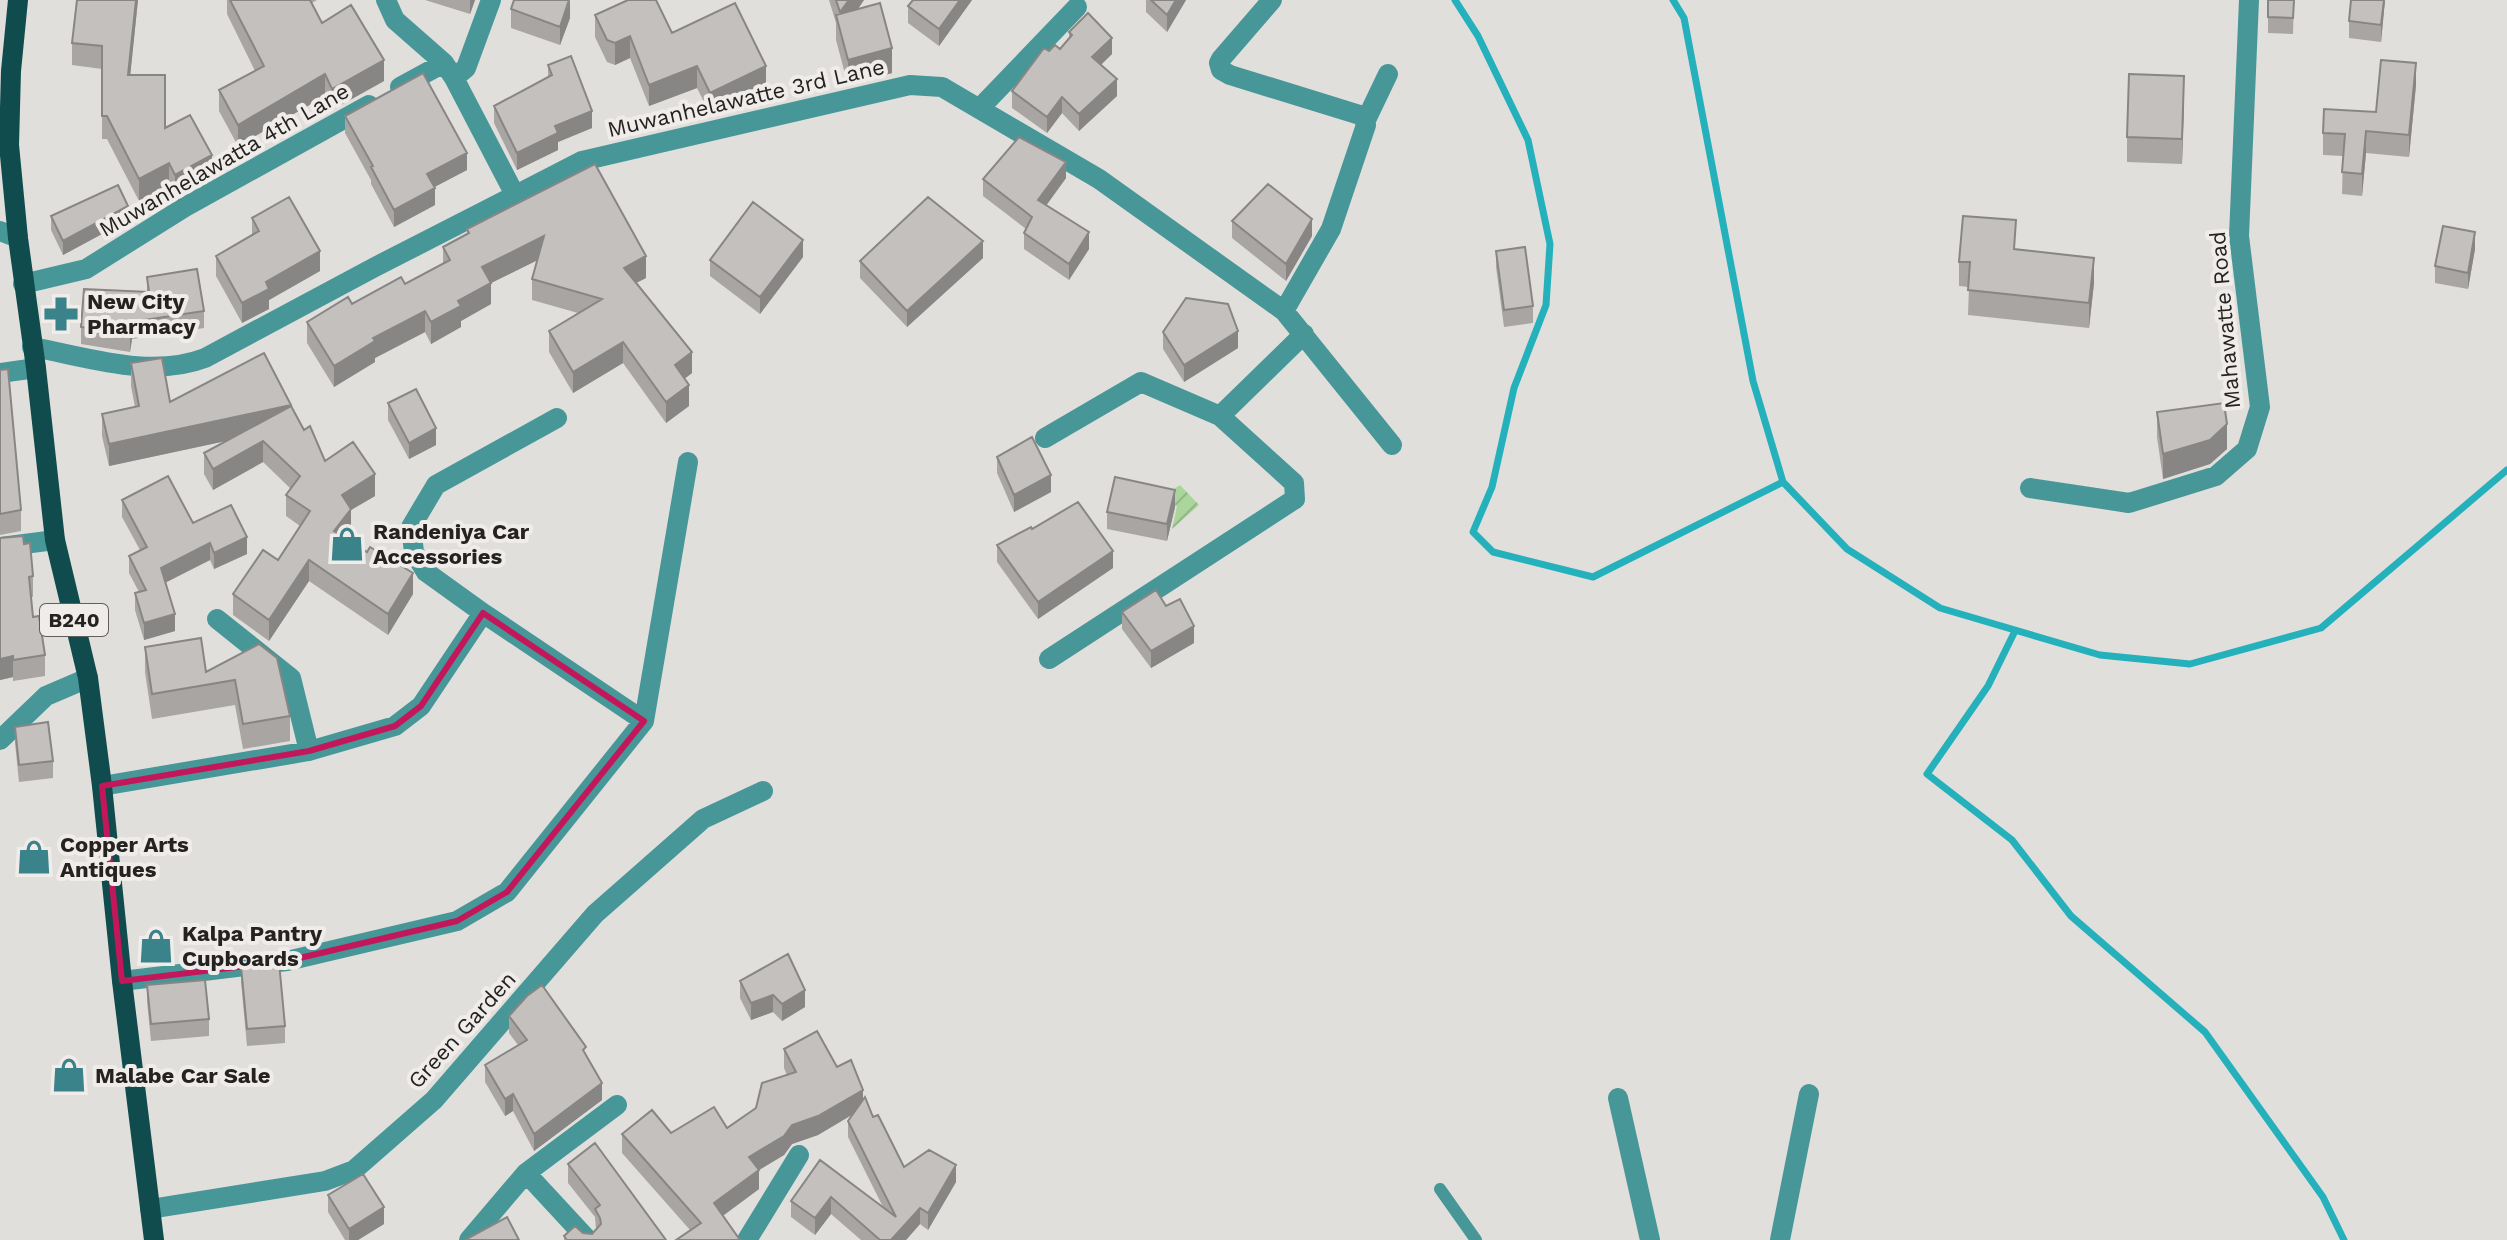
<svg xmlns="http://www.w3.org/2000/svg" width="2507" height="1240" viewBox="0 0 2507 1240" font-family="'Work Sans',sans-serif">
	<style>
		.garden { fill: url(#garden-furrows) }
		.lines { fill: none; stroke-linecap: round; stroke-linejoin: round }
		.stream { stroke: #24b1bc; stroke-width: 7 }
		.lane { stroke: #489798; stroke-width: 12 }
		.street { stroke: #489798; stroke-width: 20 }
		.primary { stroke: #104c4d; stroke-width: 20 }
		.wall { fill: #a8a5a3 }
		.shaded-wall { fill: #888685 }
		.building { fill: #c3c0be; stroke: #888685; stroke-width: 2 }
		.marked { fill: none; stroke: #c2185b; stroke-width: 6; stroke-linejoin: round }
		.labels { text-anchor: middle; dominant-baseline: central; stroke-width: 8; stroke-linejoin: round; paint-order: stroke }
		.shield { fill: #efece9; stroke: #615f5e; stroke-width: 2 }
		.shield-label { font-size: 20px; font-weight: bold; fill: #242322 }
		.street-label { font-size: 22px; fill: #242322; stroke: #efece9 }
		.poi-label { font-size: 22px; font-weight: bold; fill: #242322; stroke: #efece9; text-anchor: start }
	</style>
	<defs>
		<pattern id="garden-furrows" width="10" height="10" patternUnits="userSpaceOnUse" patternTransform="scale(2)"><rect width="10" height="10" fill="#aad69b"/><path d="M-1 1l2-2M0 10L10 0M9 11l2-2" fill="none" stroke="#92b785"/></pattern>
	</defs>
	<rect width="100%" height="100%" fill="#e1dfdc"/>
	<path class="garden" d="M1180 485 1199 505 1172 529 1177 506 1157 500Z"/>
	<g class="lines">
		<path class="stream" d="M1455 0 1478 36 1528 140 1550 244 1546 305 1514 388 1492 487 1473 532 1493 552 1593 577 1783 482
			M1673 0 1684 18 1753 381 1783 482 1847 549 1940 608 2100 655 2190 664 2321 628 2507 470
			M2015 631 1988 686 1927 774 2012 840 2071 916 2205 1032 2323 1197 2344 1240"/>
		<path class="lane" d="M1440 1189 1476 1240"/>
		<path class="street" d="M386 0 395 20 444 63 454 78 515 195
			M1272 0 1221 59 1219 63 1221 70 1230 75 1363 116 1366 125 1331 229 1284 311
			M454 78 466 68 491 0
			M400 87 444 63
			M980 108 1077 7
			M1366 120 1388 74
			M0 231 18 238
			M23 284 86 269 185 207 369 105
			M32 347C88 357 150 379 205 358L375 267 582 161 910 85 942 87 1099 179 1284 311 1392 445
			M0 373 36 368
			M1045 438 1141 382 1220 416
			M2030 488 2129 503 2216 476 2247 449 2260 407 2239 236 2249 0
			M0 547 55 540
			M483 613 426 572 414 552 411 527 436 485 557 418
			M217 619 291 678 309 751
			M1049 659 1295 499 1294 483 1220 416 1304 334
			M0 740 46 696 88 678
			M102 786 309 751 395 726 421 706 483 613 644 721
			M122 981 287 961 457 921 507 892 644 721 688 462
			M1618 1098 1650 1240
			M526 1173 588 1240
			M150 1209 325 1181 354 1170 434 1100 595 914 703 819 763 791
			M469 1240 526 1173 617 1105
			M747 1240 799 1155
			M1780 1240 1809 1094"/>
		<path class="primary" d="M18 0 11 71 9 145 18 238 36 368 55 540 88 678 102 786 122 981 154 1240"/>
	</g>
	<path class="wall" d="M77 0H138L130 75 165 128 212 177 175 198 169 186 139 201 107 139H102V69L72 65V43Z
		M227 0H317L312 3 322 23 384 81 332 110 325 96 238 146 219 111V90L255 71 227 14Z
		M425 0H475L470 14Z
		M829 0H864L858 9 892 73 848 85 836 40V23Z
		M972 0 939 46 908 23V6Z
		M1146 0H1186L1167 32 1146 12Z
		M2268 0H2294L2293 34 2268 33Z
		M2385 0 2381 42 2349 38V21Z
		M511 9 570 18 560 45 511 28Z
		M595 15 672 33 766 87 710 114 697 88 649 106 630 58 615 65 607 62 595 37Z
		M1069 32 1112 54 1101 65 1117 96 1079 131 1062 113 1047 133 1012 108V91L1049 51 1060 49 1069 38Z
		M548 65 592 128 558 142V150L517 170 494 123V106L548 77Z
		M2416 85 2409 157 2366 153 2362 196 2342 194 2343 156 2323 155V133L2376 112Z
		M2184 101 2182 164 2127 162V137Z
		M345 116 467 170 434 187 435 205 394 227 371 184V180L345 133Z
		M1066 178 1046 205 1089 249 1069 280 1024 249V233L1026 229 983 196V179Z
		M51 216 128 220 63 255 51 230Z
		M252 218 320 271 269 300V309L242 323 216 276V256L252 236Z
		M1232 221 1312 236 1286 281 1232 238Z
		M467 229 646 278 636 283 692 373 684 379 689 406 666 423 623 363 573 393 549 352V331L578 313 532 300V279L537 260 491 283V304L461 321V327L431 344 425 332 375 358V362L334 387 307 343V322L405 284 443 263V247L467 234Z
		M2475 249 2468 289 2435 283V266Z
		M2016 250 2094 283 2089 328 1968 315 1969 287 1959 286V262Z
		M1496 251 1533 306V323L1504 327 1496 267Z
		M803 257 760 314 710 276V260Z
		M983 258 907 327 860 278V261Z
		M147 277 204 311V328L132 339 130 352 81 344V327L147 292Z
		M1163 332 1238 348 1184 382 1163 349Z
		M264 353 304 430 325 461 375 496 351 510V531L345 538 413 594 388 635 309 581 269 641 233 615V594L278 560 300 526 286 516V495L291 489 263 462 213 490 204 474V453L226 441 109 466 102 436V414L135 407 131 386V363L170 402Z
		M0 370 21 510V531L0 535Z
		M388 403 436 445 409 459 388 420Z
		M2157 412 2227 449 2210 464 2163 479 2157 437Z
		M997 457 1051 492 1014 512 997 473Z
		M122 500 193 523 247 554 214 569 210 560 165 582 175 631 144 640 135 610V593L139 592 129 573V556L140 550 122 517Z
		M1175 507 1167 541 1107 529V512Z
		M1032 529 1113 568 1038 619 997 562V545Z
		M0 538 24 544 33 576V597H31L33 617 45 655V676L13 681V677L0 680Z
		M1122 612 1194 643 1151 668 1122 629Z
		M259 644 290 716V741L243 749 235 705 152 719 145 672V647L206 672Z
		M15 727 53 761V778L19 782 15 743Z
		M241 966 285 1026V1043L247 1046 241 982Z
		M740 981 805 1007 782 1021 773 1012 751 1020 740 998Z
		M147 985 209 1019V1036L151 1041 147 1001Z
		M509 1016 586 1055 602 1100 534 1151 513 1111 505 1116 485 1082V1065L518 1045 509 1033Z
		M784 1049 837 1067 863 1100 904 1167 956 1182 928 1230 920 1224 906 1240H861L831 1214 815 1235 791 1217V1201L820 1160 883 1207 848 1137V1121L852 1115 818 1135 792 1144 784 1155 759 1170V1189L723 1216 690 1230 622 1153V1134L671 1133 727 1128 756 1108 787 1075 784 1068Z
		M568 1164 666 1240H564V1236L583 1233 592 1234 596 1229 595 1217 568 1183Z
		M328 1195 384 1224 358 1240H345L328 1212Z"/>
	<path class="shaded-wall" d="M136 0H138L128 97V75Z
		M470 0H475L470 14Z
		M570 0V18L560 45V27Z
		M849 0H864L841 33 840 12Z
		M960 0H972L939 46V29Z
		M1176 0H1186L1167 32V15Z
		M2384 0H2385L2381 42V25Z
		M630 36V58L615 65V43Z
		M1112 38V54L1092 73V57Z
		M892 48V73L848 85V60Z
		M384 60V81L332 110V89Z
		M2416 63V85L2409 157V135Z
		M697 66V88L649 106V85Z
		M766 66V87L710 114V93Z
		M325 74V96L238 146V125Z
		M2184 76V101L2182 164V139Z
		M1117 79V96L1079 131V114Z
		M1062 97V113L1047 133V117Z
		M592 111V128L558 142V150L517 170V153L555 126Z
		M2366 131V153L2362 196V174Z
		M467 153V170L427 191V174Z
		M212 155V177L175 198V175Z
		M1066 162V178L1038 217V200Z
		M169 163V186L139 201V179Z
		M435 188V205L394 227V210Z
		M128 206V220L63 255V241Z
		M1312 219V236L1286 281V264Z
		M1089 232V249L1069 280V264Z
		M2475 232V249L2468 289V273Z
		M544 236V257L491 283V304L461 321V327L431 344V322L458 301 482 267Z
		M803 240V257L760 314V297Z
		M983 241V258L907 327V311Z
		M320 251V271L269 300V309L242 323V303L266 282Z
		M646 256V278L624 289V268Z
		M2094 258V283L2089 328V303Z
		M425 311V332L375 358V362L334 387V366L373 338Z
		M132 322V339L130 352V335Z
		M1238 331V348L1184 382V365Z
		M623 342V363L573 393V372Z
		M692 352V373L675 386V365Z
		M689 385V406L666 423V402Z
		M291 405V427L109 466V444Z
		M2227 424V449L2210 464 2163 479V454Z
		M436 428V445L409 459V443Z
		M263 441V462L213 490V469Z
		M375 474V496L351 510V531L334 552V531L342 495Z
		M1051 475V492L1014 512V495Z
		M1175 490V507L1167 541V524Z
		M247 537V554L214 569V553Z
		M210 543V560L161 585V568Z
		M1113 551V568L1038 619V602Z
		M309 560V581L269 641V620Z
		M413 573V594L388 635V614Z
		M175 614V631L144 640V623Z
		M1194 626V643L1151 668V651Z
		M13 656V677L0 680V659Z
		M805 990V1007L782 1021V1004Z
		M773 995V1012L751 1020V1003Z
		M602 1083V1100L534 1151V1134Z
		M863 1090V1108L818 1135 792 1144 784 1155 749 1176V1157L792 1125Z
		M513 1094V1111L505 1116V1099Z
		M956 1165V1182L928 1230V1213Z
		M759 1170V1189L714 1222V1203Z
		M831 1197V1214L815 1235V1218Z
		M384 1207V1224L358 1240H349V1229Z
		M920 1208V1224L906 1240H891Z"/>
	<path class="building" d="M77 0H136L128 75H165V128L190 115 212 155 175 175 169 163 139 179 107 116H102V46L72 43Z
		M230 0H310L322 23 351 5 384 60 332 89 325 74 238 125 219 90 264 66Z
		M514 0H569L560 27 511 9Z
		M628 0H656L672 33 735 3 766 66 710 93 697 66 649 85 630 36 615 43 607 40 595 15Z
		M836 0H849L840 12Z
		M913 0H960L939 29 908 6Z
		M1151 0H1176L1167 15Z
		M2268 0H2294L2293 18 2268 17Z
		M2351 0H2384L2381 25 2349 21Z
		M880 3 892 48 848 60 836 15Z
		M1088 13 1112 38 1092 57 1117 79 1079 114 1062 97 1047 117 1012 91 1044 48 1049 51 1055 45 1060 49 1072 35 1069 32Z
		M571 56 592 111 555 126 558 133 517 153 494 106 552 75 548 65Z
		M2381 60 2416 63 2409 135 2366 131 2362 174 2342 172 2345 134 2323 133 2324 109 2376 112Z
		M423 73 467 153 427 174 435 188 394 210 371 167 373 166 345 116Z
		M2129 74 2184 76 2182 139 2127 137Z
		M1019 137 1066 162 1038 200 1089 232 1069 264 1024 233 1032 217 983 179Z
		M595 164 646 256 624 268 692 352 675 365 689 385 666 402 623 342 573 372 549 331 602 299 532 279 544 236 482 267 491 283 458 301 461 306 431 322 425 311 373 338 375 341 334 366 307 322 348 297 352 304 401 277 405 284 450 260 443 247 469 233 467 229Z
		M1268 184 1312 219 1286 264 1232 221Z
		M118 185 128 206 63 241 51 216Z
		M289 197 320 251 266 282 269 289 242 303 216 256 259 231 252 218Z
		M928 197 983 241 907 311 860 261Z
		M753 202 803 240 760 297 710 260Z
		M1963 216 2016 220 2014 249 2094 258 2089 303 1968 290 1970 262H1959Z
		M2443 226 2475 232 2468 273 2435 266Z
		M1525 247 1533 306 1504 310 1496 251Z
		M197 269 204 311 132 322 130 335 81 327 84 289 149 292 147 277Z
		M1186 298 1228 304 1238 331 1184 365 1163 332Z
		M264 353 291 405 109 444 102 414 139 406 131 363 162 358 170 402Z
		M8 369 21 510 0 514V370Z
		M416 389 436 428 409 443 388 403Z
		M2224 403 2227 424 2210 440 2163 454 2157 412Z
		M291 406 304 430 310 426 325 461 353 442 375 474 342 495 351 509 334 531 367 552 370 547 413 573 388 614 309 560 269 620 233 594 263 550 278 560 310 511 286 495 300 476 263 441 213 469 204 453Z
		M1032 437 1051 475 1014 495 997 457Z
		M168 476 193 523 231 505 247 537 214 553 210 543 161 568 175 614 144 623 135 593 146 590 129 556 147 547 122 500Z
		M1115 477 1175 490 1167 524 1107 512Z
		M1078 502 1113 551 1038 602 997 545 1031 527 1032 529Z
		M23 536 24 544 30 543 33 576 29 577 33 617 39 616 45 655 13 660V656L0 659V538Z
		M1156 590 1166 606 1180 599 1194 626 1151 651 1122 612Z
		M201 638 206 672 259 644 277 658 290 716 243 724 235 680 152 694 145 647Z
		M48 722 53 761 19 765 15 727Z
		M788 954 805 990 782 1004 773 995 751 1003 740 981Z
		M279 962 285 1026 247 1029 241 966Z
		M205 980 209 1019 151 1024 147 985Z
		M542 985 586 1047 583 1050 602 1083 534 1134 513 1094 505 1099 485 1065 527 1040 509 1016 527 996Z
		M817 1031 837 1067 851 1060 863 1090 818 1116 792 1125 784 1136 749 1157 759 1170 714 1203 740 1240H676L701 1223 622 1134 652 1110 671 1133 714 1107 727 1128 756 1108 762 1083 796 1072 784 1049Z
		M865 1097 873 1117 878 1115 904 1167 929 1150 956 1165 928 1213 920 1208 891 1240H880L831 1197 815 1218 791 1201 820 1160 896 1217 848 1121Z
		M595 1143 666 1240H567L564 1236 575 1226 583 1233 592 1234 601 1224 600 1218 595 1209 600 1205 568 1164Z
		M363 1174 384 1207 349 1229 328 1195Z
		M507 1217 519 1240H465Z"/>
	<path class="marked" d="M483 613 644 721 507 892 457 921 287 961 122 981 102 786 309 751 395 726 421 706Z"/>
	<defs>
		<g id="pharmacy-bare" transform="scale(2.76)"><path d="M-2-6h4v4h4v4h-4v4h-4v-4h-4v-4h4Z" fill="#3b838a" stroke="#efece9" stroke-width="2.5" paint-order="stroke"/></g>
		<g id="shop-bare" transform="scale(2.76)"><path d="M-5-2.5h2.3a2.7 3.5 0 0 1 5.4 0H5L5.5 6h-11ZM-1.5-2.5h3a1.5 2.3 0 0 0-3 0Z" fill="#3b838a" stroke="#efece9" stroke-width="2.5" paint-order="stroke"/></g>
	</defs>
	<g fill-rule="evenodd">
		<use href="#pharmacy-bare" x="61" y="314"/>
		<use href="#shop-bare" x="347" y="544"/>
		<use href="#shop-bare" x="34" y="857"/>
		<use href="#shop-bare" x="156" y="946"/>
		<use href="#shop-bare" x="69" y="1075"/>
	</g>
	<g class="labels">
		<rect class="shield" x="40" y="604" width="68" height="32" rx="6"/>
		<g class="shield-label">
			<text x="74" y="620">B240</text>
		</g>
		<g class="street-label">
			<text transform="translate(746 98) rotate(-13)">Muwanhelawatte 3rd Lane</text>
			<text transform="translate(224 160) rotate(-30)">Muwanhelawatta 4th Lane</text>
			<text transform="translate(2225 320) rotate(-95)">Mahawatte Road</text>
			<text transform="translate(462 1030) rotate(-48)">Green Garden</text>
		</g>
		<g class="poi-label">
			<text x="87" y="301">New City<tspan x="87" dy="25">Pharmacy</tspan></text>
			<text x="373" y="531">Randeniya Car<tspan x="373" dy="25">Accessories</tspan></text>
			<text x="60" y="844">Copper Arts<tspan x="60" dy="25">Antiques</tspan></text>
			<text x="182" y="933">Kalpa Pantry<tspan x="182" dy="25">Cupboards</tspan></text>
			<text x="95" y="1075">Malabe Car Sale</text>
		</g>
	</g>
</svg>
